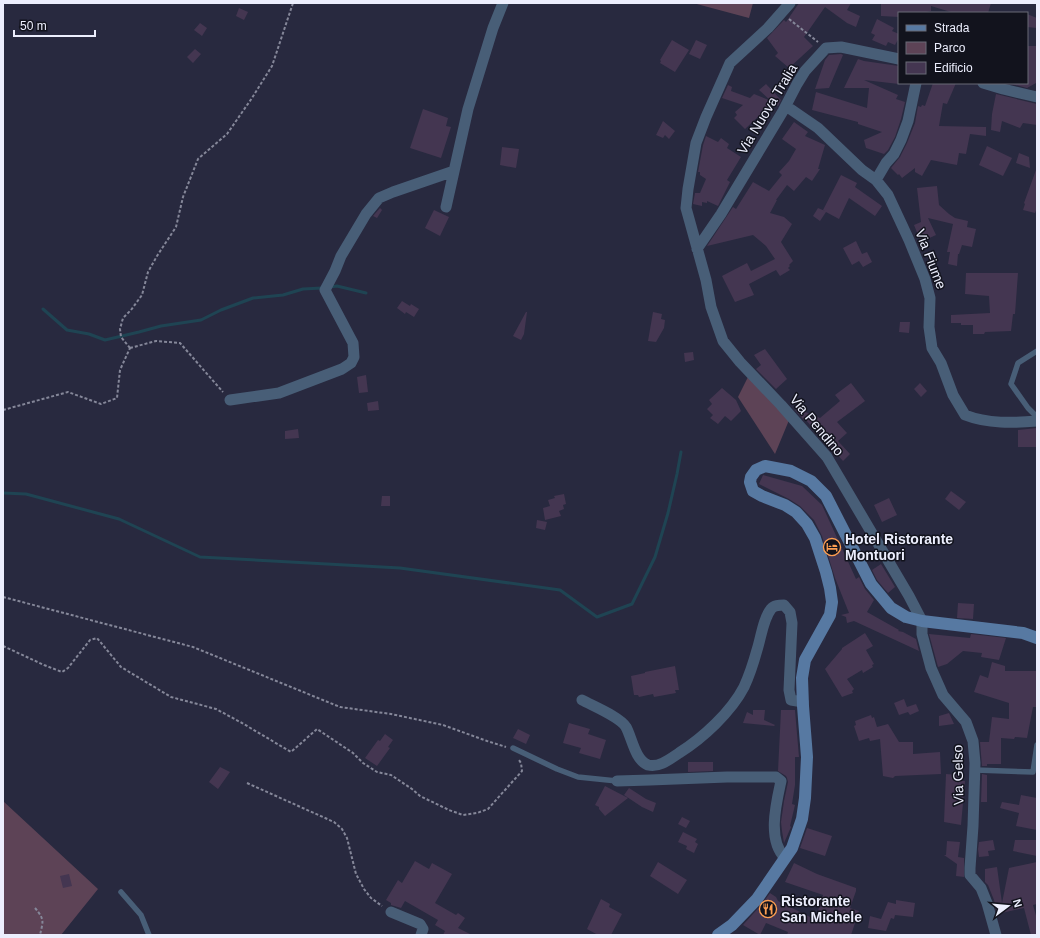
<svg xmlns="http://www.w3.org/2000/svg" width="1040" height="938" viewBox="0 0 1040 938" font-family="Arial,sans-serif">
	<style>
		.green { fill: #5d4356 }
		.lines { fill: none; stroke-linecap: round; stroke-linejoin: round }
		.stream { stroke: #1f4453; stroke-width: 3 }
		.building { fill: #443651 }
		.path { stroke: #858799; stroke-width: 2; stroke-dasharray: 3 2; stroke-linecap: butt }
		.service { stroke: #485e77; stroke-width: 5.5 }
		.minor { stroke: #485e77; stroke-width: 11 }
		.secondary { stroke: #5779a2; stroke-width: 12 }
		.labels { text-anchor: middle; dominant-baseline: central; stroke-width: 3; stroke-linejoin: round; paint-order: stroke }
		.street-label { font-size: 14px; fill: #eceefd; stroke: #12131d }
		.poi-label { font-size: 14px; font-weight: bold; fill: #eceefd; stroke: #12131d; text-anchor: start }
	</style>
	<rect width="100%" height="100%" fill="#28293f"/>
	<path class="green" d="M693 3H753L749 18Z
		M752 369 792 413 775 454 738 397Z
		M3 801 98 889 61 935H3Z"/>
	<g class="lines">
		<path class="stream" d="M330 287 337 286 366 293
			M43 309 67 330 89 334 105 340 139 332 161 326 201 320 221 310 253 298 283 295 303 289 322 288
			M3 493 26 494 119 519 200 557 400 568 560 590 597 617 632 604 655 557 668 513 677 474 681 452"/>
	</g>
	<path class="building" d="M799 3H851L847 10 860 16 856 27 847 23 825 7 804 37 813 46 789 68 775 56 778 53 767 38 784 20 786 22Z
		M881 3H991L988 13H954L931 6V11L922 13H899V17L881 16Z
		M239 8 248 12 244 20 236 16Z
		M1027 14 1037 18V28L1027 27Z
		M877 19 894 28 892 31 899 34V38L895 45 888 42 886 46 872 40 875 35 871 33Z
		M200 23 207 28 202 36 194 30Z
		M672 40 689 50 675 72 660 63 661 61 660 60Z
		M696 40 707 45 700 59 689 54Z
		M1027 46H1037V73L1036 83 1027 88 1008 83H1027Z
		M195 49 201 54 193 63 187 57Z
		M841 54 843 55 829 88 815 89 825 60 829 55Z
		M858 59 864 61 899 66V84L864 80 898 95 896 99 905 102 901 119 895 137 888 150 884 154 866 148 864 140 882 132 858 124V122L812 110 816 92 867 108 869 88H844Z
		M933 83H956L947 104 943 103 939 126 986 127V136L970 134 966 154 959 153 957 165 931 160 922 176 915 172V168L902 178 899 174 898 175 891 168 900 157 907 143 915 123 918 106 921 107 922 105 925 106Z
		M766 84 781 100 778 106 773 103 745 129 734 118 737 115 735 112 743 105 722 98 728 85 732 87 731 91 750 98 754 94 771 101 759 90Z
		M996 94 1037 104V125L1023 123 1020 128 1002 121 1000 132 991 130 992 114Z
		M423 109 448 118 446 126 451 127 441 158 410 148Z
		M663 121 675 131 669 139 665 135 663 138 656 135Z
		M794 122 808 132 805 136 825 145 818 169H820L812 181 806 177 794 191 787 185 776 200H777L770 213 784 217 792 224 781 242 793 261 789 265 790 266 788 268 790 270 780 276 776 270 749 284 754 295 735 302 722 276 747 263 751 271 775 259 766 246 753 235 707 246 733 207 736 209 753 182 769 191 782 175 779 172 789 161 796 149 782 139Z
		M706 136 718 142 721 138 729 144 727 148 741 157 727 180 730 182 718 206 707 201V203L702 202V206L693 204 695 193H700L706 179 700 175V172H698L703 145Z
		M987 146 1012 158 1003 176 979 165Z
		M502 147 519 149 516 168 500 165Z
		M1019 153 1029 157 1030 168 1016 163Z
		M1036 170 1037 171V208L1035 213 1023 210 1025 204 1024 203Z
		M841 175 857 183 855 187 882 206 875 216 849 198 839 219 826 212 820 221 813 216 818 208 825 211 823 210Z
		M937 186 939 205 949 214 955 218 968 221 967 227 976 229 972 247 962 245 959 254H958L957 266 948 264 950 252H947L953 224 928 218 936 235 921 242 914 225 921 222 917 188Z
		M380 208 382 210 377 218 373 216Z
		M434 210 449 217 440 236 425 228Z
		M856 241 862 254 867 252 872 262 863 267 859 261 852 265 843 248Z
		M966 273H1018L1015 314H1013L1011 331 985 332 984 334H973V325H961V323H951V315L990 313 989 296 965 294Z
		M402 301 410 306 411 304 419 309 414 317 406 312 405 314 397 308Z
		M526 312H527L524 334 521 340 513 336Z
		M653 312 662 314 661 319 665 320 664 328 656 342 648 341Z
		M900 322H910L909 333 899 332Z
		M765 349 787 379 776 389 756 369 761 365 754 355Z
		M693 352 694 360 685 362 684 353Z
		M366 375 368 392 359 393 357 377Z
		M851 383 865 401 837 422 847 433 838 441 850 454 843 461 835 452 834 453 805 419 804 420 795 410 796 409 795 408 797 409 800 407 803 411 820 418 840 401 835 395Z
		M920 383 927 391 921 397 914 389Z
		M722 388 736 400 741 411 731 421 725 416 718 424 710 418 713 415 707 409 712 404 709 400Z
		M378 401 379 410 368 411 367 403Z
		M1037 428V447H1018V430Z
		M298 429 299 438 285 439V431Z
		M763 475 802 486 822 505 856 579 859 577 865 589 874 600 867 612 899 630 898 631 903 632 916 639 919 651 854 621 847 623 846 617 841 615 849 613 835 578 822 536 814 520 800 506 789 499 759 484Z
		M951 491 966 502 959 510 945 499Z
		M564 494 566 504 563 505 564 509 559 511 561 516 545 520 543 508 550 506 548 500 555 498 554 496Z
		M382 496H390V506H381Z
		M889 498 897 515 882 522 874 505Z
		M537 520 547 522 545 530 536 528Z
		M881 564 895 587 888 593 877 580 872 570Z
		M958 603 974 604 973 619 957 618Z
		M865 633 873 646 866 650 874 664 872 665 873 667 863 673 862 670 847 679 854 689 852 691 853 693 842 697 825 669 842 649V648Z
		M929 634 970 638 971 634 1006 638 999 660 981 657 982 653 963 651 947 664 938 667Z
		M992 662 1005 666V671H1037V707H1033L1027 738 1015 737 1014 739 1001 738V764H987V766H982L980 742H989L992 717 1009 719V703L974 692 980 675 988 678Z
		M675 666 679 690H675L676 693 654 697 653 694 639 697 638 695H634L631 676 645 673V672Z
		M904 699 907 707 916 704 919 711 910 715 908 712 899 715 894 703Z
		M753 710H765L764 720 775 725 774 726 743 723 747 712 753 715Z
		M781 710H795L799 757H795V785L792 804 795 805 790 826 791 827 784 843 782 831 781 822 784 801 788 782 787 778 786 776 778 771Z
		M949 713 954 724 939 726V716Z
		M871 715 872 718 874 717 877 727 888 724 899 742H913V754L940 752 941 774 895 776 893 778 883 776 880 739 870 741 869 738 859 741 854 726 856 725 855 721Z
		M569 723 590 729 588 734 606 740 600 759 579 753 581 748 563 743Z
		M518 729 530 735 526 744 513 738Z
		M385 734 393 740 388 747 390 748 377 766 365 758 378 740 380 741Z
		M688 762H713V771L688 772Z
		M220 767 230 772 218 789 209 782Z
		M946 774 958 775V781H965L961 825 944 822Z
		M982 774 987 775V802H981Z
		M605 786 628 798 605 816 599 809V807L595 805Z
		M629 788 646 799 656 803 653 812 642 807 624 795Z
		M1021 795 1037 798V830L1016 826 1019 813 1000 808 1002 802 1019 805Z
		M682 817 690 821 686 828 678 824Z
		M807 828 832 836 825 856 800 848Z
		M683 832 697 839 695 842 698 844 694 853 686 849 687 846 678 842Z
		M993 840 995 850 988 851 989 856 979 857 978 849 979 842Z
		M1015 840H1037V856L1013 851Z
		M947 841 960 842 958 857 964 858V877L956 876 957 864 944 855H946Z
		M415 861 429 869 432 863 452 874 435 903 456 915 458 913 465 918 458 928 472 935H443L445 931 435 925 438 920 405 901 401 908 391 905V903L386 900 398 880 402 883Z
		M658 862 687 880 678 894 650 876Z
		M1037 862V904L1033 905 1037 919V935H1031L1024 908 997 914 994 900 988 885 985 882V869L997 867 1002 903 1009 868Z
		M794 863 817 874 856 888V891L850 908 859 911 851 935H787L788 932 766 923 760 935 743 925 762 904 770 893 776 897 778 901 810 917 812 913 817 914 823 895 785 882Z
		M69 874 72 886 63 888 60 876Z
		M601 899 610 904 609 907 622 914 611 935H598L587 929Z
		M896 900 915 903 913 917 895 915 894 919 891 918 886 931 868 928 870 916 881 919 888 902 896 904Z"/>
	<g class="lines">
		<path class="path" d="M789 19 818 42
			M130 348 121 337 120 329 123 318 131 310 142 295 148 272 157 256 176 227 183 197 198 159 227 134 252 98 272 66 293 3
			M130 348 156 341 180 343 223 392
			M3 410 68 392 101 404 117 398 120 370 130 348
			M3 597 193 647 340 707 391 714 443 725 487 741 506 747
			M3 646 44 665 62 672 68 668 90 640 97 638 121 667 171 697 216 709 242 723 291 752 317 729 353 753 363 763 377 772 391 775 412 789 420 796 449 810 463 815 477 813 488 809 522 771 521 763 519 760
			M247 783 334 822 342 829 347 838 356 874 364 889 371 898 382 906
			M35 908C45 920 43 921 40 935"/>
		<path class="service" d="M1037 351 1018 363 1011 384 1028 408 1037 417
			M513 748 557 769 578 777 617 781
			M975 770 1033 772 1037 745
			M121 892 141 915 149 935"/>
		<path class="minor" d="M790 3 768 28 730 63 706 117 696 143 688 189 686 208 706 280 711 307 723 341 740 362 781 405 827 457 909 596 922 621V634L931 668 943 695 966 722 973 741 975 763 973 826 970 868V875L981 888 987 903 996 935
			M983 83 1003 89 1037 97
			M786 106 818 128 862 170 876 180 888 195 909 240 925 279 930 298 929 327 932 348 941 363 953 395 965 415C988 424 1013 423 1037 421
			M876 180 886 163 894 154 901 140 908 121 916 83
			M446 207 468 109 493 28 503 3
			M697 249 721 214 783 111 797 84 805 71 826 48 841 47 899 59
			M230 400 279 393 342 369 351 363 354 357 353 343 325 290 335 271 341 256 366 214 379 198 393 192 454 171
			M582 700C593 706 620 717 626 727 632 738 635 760 648 765 659 768 670 759 679 753 703 738 731 712 744 687 749 676 754 661 757 650 761 638 763 619 771 609 774 605 779 605 784 605L790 612 792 623 789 690 791 700 803 702
			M617 781 650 780 727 777H776L781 781C776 804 767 840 785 858
			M391 912 420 924 423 929 421 935"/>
		<path class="secondary" d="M718 935 732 925 757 899 792 848 802 819 805 798 807 757 803 706 802 678 805 660 830 615 832 602 830 588 826 572 815 538 807 524 796 512 785 505 762 496 753 491 750 482 751 477 756 470 765 466 791 471 811 481 826 496 871 584 891 608 906 617 922 621 1023 633 1037 638"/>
	</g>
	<defs>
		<g id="hotel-ring" transform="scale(0.9)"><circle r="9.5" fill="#12131d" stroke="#fc9e52" stroke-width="1.5"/><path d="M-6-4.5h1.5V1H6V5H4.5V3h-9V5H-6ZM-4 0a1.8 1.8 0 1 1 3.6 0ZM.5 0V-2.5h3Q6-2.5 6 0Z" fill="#fc9e52"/></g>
		<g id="restaurant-ring" transform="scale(0.9)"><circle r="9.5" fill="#12131d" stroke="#fc9e52" stroke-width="1.5"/><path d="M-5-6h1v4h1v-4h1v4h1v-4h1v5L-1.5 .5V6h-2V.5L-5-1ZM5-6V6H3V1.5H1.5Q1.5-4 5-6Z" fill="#fc9e52"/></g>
	</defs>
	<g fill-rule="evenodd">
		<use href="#hotel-ring" x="832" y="547"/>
		<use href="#restaurant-ring" x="768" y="909"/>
	</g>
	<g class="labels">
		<g class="street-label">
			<text transform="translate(767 109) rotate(-59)">Via Nuova Tralia</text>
			<text transform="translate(931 259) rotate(69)">Via Fiume</text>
			<text transform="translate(817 425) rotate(50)">Via Pendino</text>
			<text transform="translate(958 775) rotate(-91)">Via Gelso</text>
		</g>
		<g class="poi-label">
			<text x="845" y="539">Hotel Ristorante<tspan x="845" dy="16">Montuori</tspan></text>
			<text x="781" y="901">Ristorante<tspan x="781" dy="16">San Michele</tspan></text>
		</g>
	</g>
	<rect width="1040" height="938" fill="none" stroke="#eceefd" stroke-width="8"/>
	<rect x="898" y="12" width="130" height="72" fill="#12131d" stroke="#696b77"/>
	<rect x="906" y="25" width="20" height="6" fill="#5779a2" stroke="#696b77"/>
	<text x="934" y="32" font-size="12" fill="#eceefd">Strada</text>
	<rect x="906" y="42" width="20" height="12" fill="#5d4356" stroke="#696b77"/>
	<text x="934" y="52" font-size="12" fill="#eceefd">Parco</text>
	<rect x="906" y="62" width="20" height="12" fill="#443651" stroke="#696b77"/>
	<text x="934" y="72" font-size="12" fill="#eceefd">Edificio</text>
	<g transform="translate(1008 906) rotate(74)" stroke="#12131d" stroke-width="3" paint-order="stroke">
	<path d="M0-3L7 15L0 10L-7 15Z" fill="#eceefd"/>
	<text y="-6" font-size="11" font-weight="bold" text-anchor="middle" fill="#eceefd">N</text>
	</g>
	<path d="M14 30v6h81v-6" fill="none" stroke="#eceefd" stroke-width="2"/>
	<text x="20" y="30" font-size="12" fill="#eceefd" stroke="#12131d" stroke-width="3" paint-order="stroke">50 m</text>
</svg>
